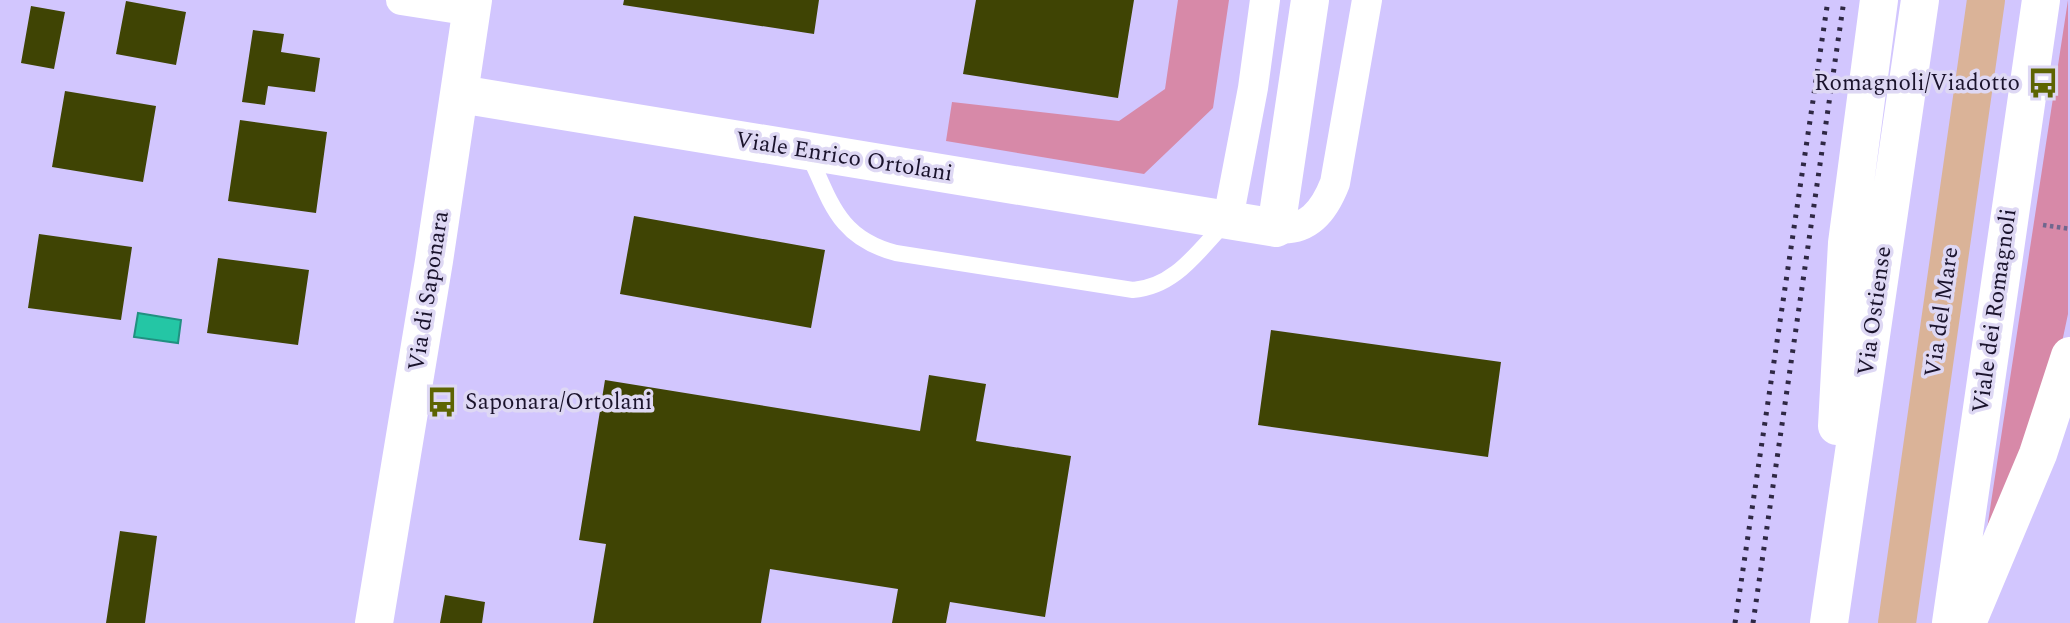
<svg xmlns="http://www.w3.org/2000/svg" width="2070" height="623" viewBox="0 0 2070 623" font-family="Spectral,serif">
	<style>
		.green { fill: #d789a8 }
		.water { fill: #24c6a5; stroke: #219081; stroke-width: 2 }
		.building { fill: #3f4404 }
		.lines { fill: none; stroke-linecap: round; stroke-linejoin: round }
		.path { stroke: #70678e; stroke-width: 4.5; stroke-dasharray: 3.5 3.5; stroke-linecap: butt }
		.service { stroke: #fff; stroke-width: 16 }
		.minor { stroke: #fff; stroke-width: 30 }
		.tertiary { stroke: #fff; stroke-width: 38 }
		.secondary { stroke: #fff; stroke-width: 38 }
		.primary { stroke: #dab398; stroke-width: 38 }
		.rail { stroke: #2f2844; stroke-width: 5; stroke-dasharray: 3.5 7; stroke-linecap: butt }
		.labels { text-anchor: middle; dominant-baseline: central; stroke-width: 7; stroke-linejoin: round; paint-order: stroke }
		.poi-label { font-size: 23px; fill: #1a132c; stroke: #ded8f4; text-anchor: end }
		.street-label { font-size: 23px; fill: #1a132c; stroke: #ded8f4 }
	</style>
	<rect width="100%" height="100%" fill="#d2c6fe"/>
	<path class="green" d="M1178 0H1229L1213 108 1144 174 946 141 952 102 1119 121 1165 89Z
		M2068 0V314L2061 347 1983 555Z"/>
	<path class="water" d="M138 313 181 320 178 343 134 337Z"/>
	<path class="building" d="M624 0H819L814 34 623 5Z
		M976 0H1134L1118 98 963 74Z
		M126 1 186 12 176 65 116 54Z
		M31 6 65 12 54 69 21 63Z
		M253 30 284 34 281 52 320 58 315 92 268 86 265 105 242 102Z
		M65 91 156 106 143 182 52 167Z
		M240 120 327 132 316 213 228 201Z
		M634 216 825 250 811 328 620 294Z
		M39 234 132 247 121 320 28 308Z
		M218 258 309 270 298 345 207 333Z
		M1271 330 1501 362 1488 457 1258 425Z
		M929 375 986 384 976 441 1071 456 1045 617 950 602 946 623H892L898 589 770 569 761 623H593L606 544 579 540 605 380 920 431Z
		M120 531 157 536 145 623H106Z
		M445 595 485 602 482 623H440Z"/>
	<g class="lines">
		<path class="path" d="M2043 225 2070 229"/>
		<path class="service" d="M808 153C831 202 838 238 896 253L1133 290C1175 287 1198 251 1225 223"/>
		<path class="minor" d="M401 0 472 11
			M1228 219 1253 88 1265 0
			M1276 228C1308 232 1324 211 1335 183L1367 0"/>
		<path class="tertiary" d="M460 94 1276 228 1310 0
			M374 623 434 261 473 0"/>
		<path class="secondary" d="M1837 426 1847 243 1879 0
			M1829 623 1920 0
			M1951 623 2041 0
			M1967 623 2038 454 2070 356"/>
		<path class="primary" d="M1897 623 1986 0"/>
		<path class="rail" d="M1735 623 1828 0
			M1753 623 1844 0"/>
	</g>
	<defs>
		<g id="bus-bare" transform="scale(2.415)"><path d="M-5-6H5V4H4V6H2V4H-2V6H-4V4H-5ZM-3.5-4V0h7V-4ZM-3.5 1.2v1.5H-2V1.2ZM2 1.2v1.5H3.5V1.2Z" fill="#5d6402" stroke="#ded8f4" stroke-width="2.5" paint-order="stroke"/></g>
	</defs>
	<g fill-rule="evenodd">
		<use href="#bus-bare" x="2043" y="83"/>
		<use href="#bus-bare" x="442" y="402"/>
	</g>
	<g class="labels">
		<g class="poi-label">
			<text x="2020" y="83">Romagnoli/Viadotto</text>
			<text x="465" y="402" text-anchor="start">Saponara/Ortolani</text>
		</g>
		<g class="street-label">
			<text transform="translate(844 157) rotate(9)">Viale Enrico Ortolani</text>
			<text transform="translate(429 291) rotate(-81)">Via di Saponara</text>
			<text transform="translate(1875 311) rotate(-82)">Via Ostiense</text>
			<text transform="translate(1995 311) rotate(-82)">Viale dei Romagnoli</text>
			<text transform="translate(1942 312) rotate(-82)">Via del Mare</text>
		</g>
	</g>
</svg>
